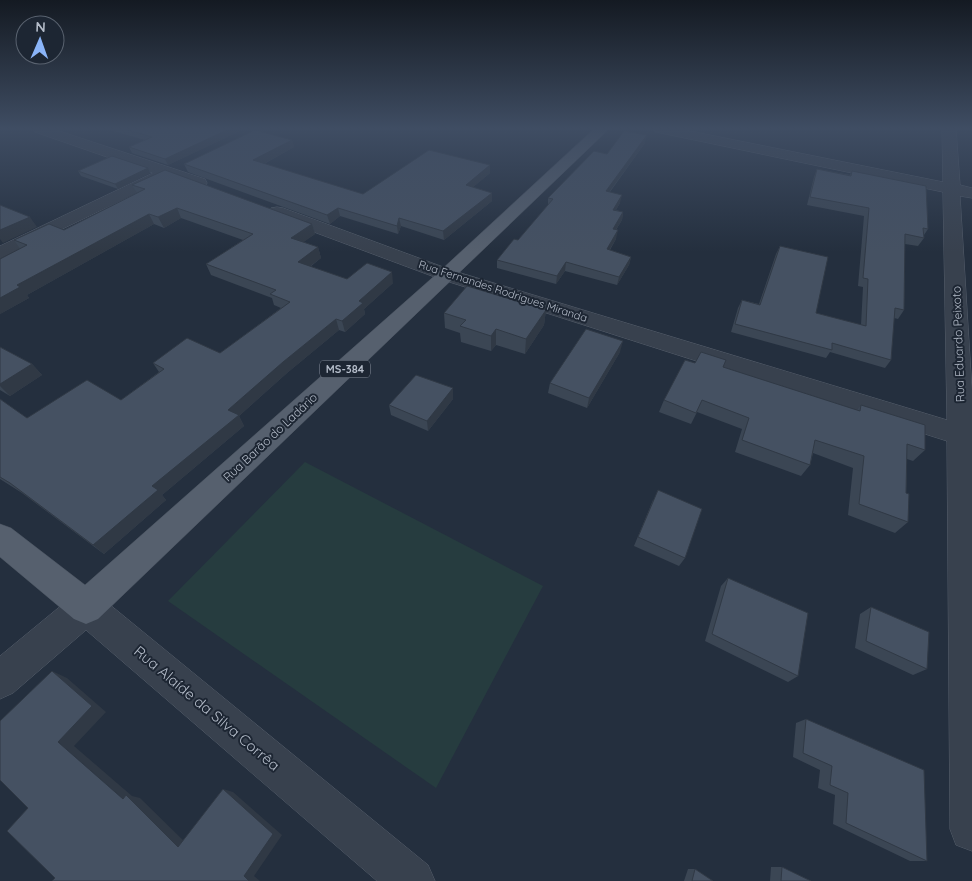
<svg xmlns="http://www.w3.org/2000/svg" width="972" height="881" viewBox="0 0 972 881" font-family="Quicksand,sans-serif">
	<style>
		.green { fill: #263c3f }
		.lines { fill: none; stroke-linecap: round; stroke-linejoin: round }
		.minor-casing { stroke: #565f6c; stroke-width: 1 }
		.major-casing { stroke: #414a57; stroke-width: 1 }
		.minor { fill: #38414e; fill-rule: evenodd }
		.major { fill: #56606e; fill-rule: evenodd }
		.wall { fill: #3b4654 }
		.shaded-wall { fill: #303945 }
		.building { fill: #455162; stroke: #303945 }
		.labels { text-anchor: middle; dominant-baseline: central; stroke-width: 4; stroke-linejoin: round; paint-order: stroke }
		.far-street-label { font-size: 11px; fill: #b4bcc9; stroke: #1d2633 }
		.shield { fill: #1d2633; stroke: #878f9c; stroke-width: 1 }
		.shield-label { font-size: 11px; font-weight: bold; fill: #b4bcc9 }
		.street-label { font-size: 12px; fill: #b4bcc9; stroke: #1d2633 }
		.near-street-label { font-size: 15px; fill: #b4bcc9; stroke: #1d2633 }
	</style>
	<rect width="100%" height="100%" fill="#242f3e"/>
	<path class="green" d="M305 462 543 586 436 788 168 601Z"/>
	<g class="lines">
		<g class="minor-casing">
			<path id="minor" d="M33 129H53L205 179 207 183 205 187 199 188 168 178 0 259V246L153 173 35 132Z
				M654 129H680L943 182 942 129H956L960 185 972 188V198L960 196 972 391V851L956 845 950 829 947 441 440 279 271 216 268 212 271 208 277 207 283 208 454 271 947 420 943 192 661 133 656 132Z
				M86 590 98 595 428 865 435 881H377L86 630 13 693 0 699V656L74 595Z"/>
		</g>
		<g class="major-casing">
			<path id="major" d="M594 129H609L98 619 86 624 74 619 0 557V524L11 528 85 585 440 271Z"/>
		</g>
		<use href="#minor" class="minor"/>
		<use href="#major" class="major"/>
	</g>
	<path class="wall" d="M106 129H244L168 165 132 153 129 147 145 140Z
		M292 140 294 147 264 164 363 194 490 173 473 187 492 193V201L444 240 401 226 398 234 340 216 330 224 188 172 184 164Z
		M645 143 610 192 620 203 616 210 623 212 622 220 616 230V239L610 250 631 257 629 265 617 285 565 271 556 284 497 268V260L518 240 548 206V198L607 154Z
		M148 168 150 173 118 189 81 176 78 171Z
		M817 169 850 175 852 171 928 229 924 235V238L918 246 905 244 904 310 898 319 894 318 891 360 885 368 830 352 826 358 731 332 738 308 742 300 759 304 776 254 780 246 816 313 861 325 863 287 858 286 864 216 807 205 814 177Z
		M132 185 312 224 315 234 303 242 318 247 321 258 310 267 347 279 393 283 364 309 365 314 345 332 339 330 287 373 239 416 244 426 162 495 166 500 104 554 22 493 0 479V399L27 418 121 400 159 372 153 363 220 353 281 308 274 305 272 298 211 275 206 264 243 240 181 218 164 228 154 224 27 295 29 298 0 314 20 249 14 240 64 230 137 193Z
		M546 310 544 325 525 354 496 345 491 351 461 342 460 333 445 328 444 313Z
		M0 347 32 364 42 375 10 396 0 390Z
		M620 352 587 408 548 393 550 383Z
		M695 363 723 367 857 410 861 405 925 450 913 461 907 459 906 493 908 522 895 533 848 515 853 468 813 453 810 465 801 476 735 452 742 429 697 412 691 424 659 412 664 400Z
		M453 399 428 431 391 415 389 405Z
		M653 500 685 558 679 566 634 546Z
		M728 578 798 676 788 682 705 641 721 586Z
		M871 607 927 669 913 675 855 648 860 614Z
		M806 719 927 861H910L833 824 835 795 818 788 820 770 793 757 796 723Z
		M771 867H782L811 881H770Z
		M688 869H695L713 881H684Z"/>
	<path class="shaded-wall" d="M229 129H244L168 165 165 159Z
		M647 135 645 143 604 199 606 191Z
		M292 140 294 147 256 168 253 160Z
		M490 165V173L466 193V185Z
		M148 168 150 173 118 189 115 184Z
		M492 193V201L444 240 443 231Z
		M622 195 620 203 611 218 613 210Z
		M177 208 181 218 164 228 158 217Z
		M338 208 340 216 330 224 327 215Z
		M623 212 622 220 611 237 613 229Z
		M149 214 154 224 27 295 29 298 0 314V298L17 285Z
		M30 217 37 227 3 243 0 239V230Z
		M399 218 401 226 398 234 397 226Z
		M312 224 315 234 294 249 291 238Z
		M618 230 616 239 605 257 607 249Z
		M318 247 321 258 301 273 298 262Z
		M631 257 629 265 617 285 619 277Z
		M566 262 565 271 556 284 557 276Z
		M392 272 393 283 364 309 365 314 345 332 342 321 359 301Z
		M546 310 544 325 525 354 526 339Z
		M336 319 339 330 287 373 239 416 244 426 162 495 166 500 104 554 93 545 228 410 283 362Z
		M496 329V345L491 351V336Z
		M623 341 620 352 587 408 589 398Z
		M32 364 42 375 10 396 0 386V384Z
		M453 388V399L428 431 427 421Z
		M52 671 67 678 106 712 74 746 132 796 140 798 191 848 178 847 58 742Z
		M223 789 233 792 282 835 254 876 260 881H249L244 876Z"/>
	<path class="building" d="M125 129H229L165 159 129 147 152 137Z
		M255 130 292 140 253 160 363 194 429 150 490 165 466 185 492 193 443 231 399 218 397 226 338 208 327 215 184 164Z
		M624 131 647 135 606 191 622 195 613 210 623 212 613 229 618 230 607 249 631 257 619 277 566 262 557 276 497 260 514 239 518 240 553 199 548 198 594 151 607 154Z
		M112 156 148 168 115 184 78 171Z
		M817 169 851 176 852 171 926 186 928 229 923 228 924 238 905 234 904 310 895 308 891 360 832 343V350L735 324 742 300 760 305 780 246 828 257 816 313 866 326 868 279 863 278 869 208 810 197Z
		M165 170 312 224 291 238 318 247 298 262 347 279 367 263 392 272 359 301 363 303 342 321 336 319 283 362 228 410 239 415 152 486 158 490 93 545 10 483 0 477V399L27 418 87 380 121 400 164 369 153 363 187 338 220 353 290 302 270 294 276 290 206 264 253 234 177 208 158 217 149 214 17 285 20 287 0 298V259L27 245 14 240 49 224 64 230 145 189 132 185Z
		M0 205 30 217 0 230Z
		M467 286 546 310 526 339 496 329 491 336 460 326 466 320 444 313Z
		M586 329 623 341 589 398 550 383Z
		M0 347 32 364 0 384Z
		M701 352 726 360 723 367 860 411 861 405 925 425V450L907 444 906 493 909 494 908 522 859 504 864 456 815 440 810 465 742 440 749 418 702 400 696 413 664 400 685 360 695 363Z
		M416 375 453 388 427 421 389 405Z
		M658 490 702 509 685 558 638 537Z
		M728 578 808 613 798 676 712 634Z
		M871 607 929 632 927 669 866 641Z
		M52 671 92 706 58 742 123 799 126 795 178 847 223 789 273 834 244 876 249 881H52L55 878 7 831 28 808 0 780V721Z
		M806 719 924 770 927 861 846 823 848 793 830 785 832 766 803 753Z
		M782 867 811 881H781Z
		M695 869 713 881H692Z"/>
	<linearGradient id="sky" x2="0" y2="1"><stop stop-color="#141a22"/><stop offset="0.51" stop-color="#3f4d63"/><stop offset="1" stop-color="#3f4d63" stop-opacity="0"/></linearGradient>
	<rect width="972" height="252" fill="url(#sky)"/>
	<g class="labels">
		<g class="far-street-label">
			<text transform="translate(503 291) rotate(18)">Rua Fernandes Rodrigues Miranda</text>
		</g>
		<rect class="shield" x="320" y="360.5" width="50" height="17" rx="4"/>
		<g class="shield-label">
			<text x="345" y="369">MS-384</text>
		</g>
		<g class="street-label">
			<text transform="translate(958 344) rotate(-92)">Rua Eduardo Peixoto</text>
			<text transform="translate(270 437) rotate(-43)">Rua Barão do Ladário</text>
		</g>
		<g class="near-street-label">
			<text transform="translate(207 708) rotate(40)">Rua Alaíde da Silva Corrêa</text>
		</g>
	</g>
	<g transform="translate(40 40) rotate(2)"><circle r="24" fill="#1d2633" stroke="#59626f"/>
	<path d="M0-4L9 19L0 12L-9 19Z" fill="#8ab4f8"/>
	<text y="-8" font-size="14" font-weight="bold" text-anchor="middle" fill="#b4bcc9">N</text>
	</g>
</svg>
